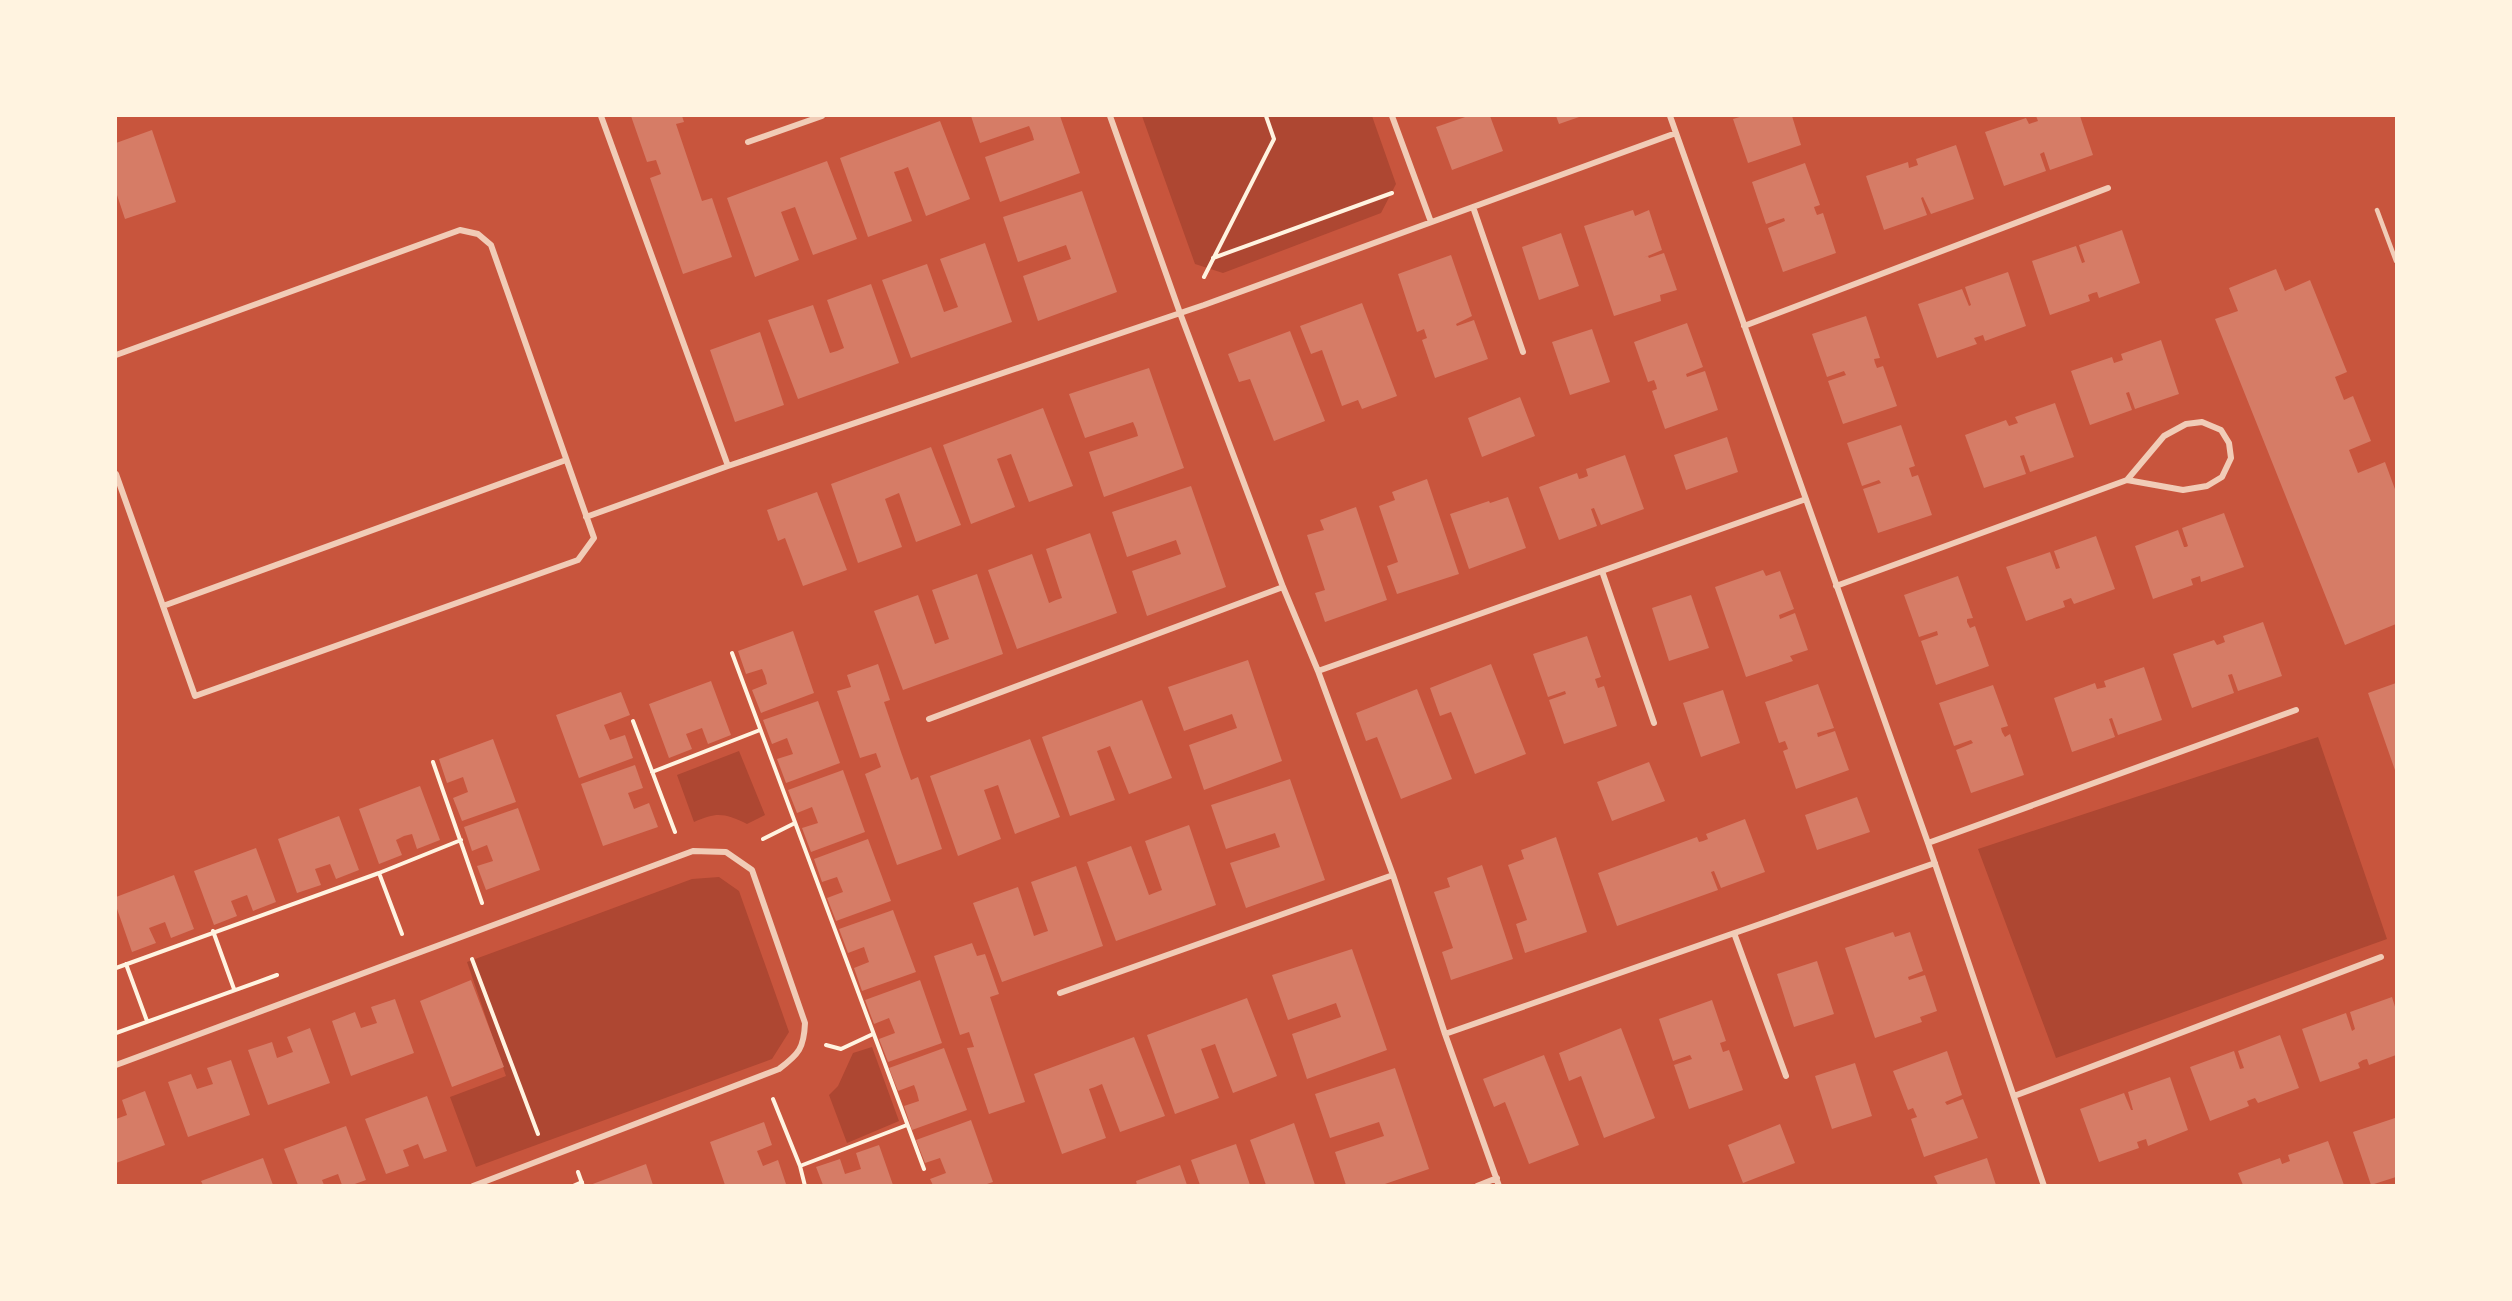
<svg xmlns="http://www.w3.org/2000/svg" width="2512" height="1301" viewBox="0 0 2512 1301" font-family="Cabin,sans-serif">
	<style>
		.green { fill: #ae4732 }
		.building { fill: #d67c66 }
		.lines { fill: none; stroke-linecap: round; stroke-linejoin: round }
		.path { stroke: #fff3e0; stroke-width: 4 }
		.service { stroke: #f1ccb7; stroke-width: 4.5 }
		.minor { stroke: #f1ccb7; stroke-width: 6 }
	</style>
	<rect width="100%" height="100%" fill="#c8553d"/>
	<path class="green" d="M1142 116H1372L1396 184 1381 213 1223 273 1195 264Z
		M2318 737 2387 939 2056 1058 1978 849Z
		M739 751 765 815 747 824C724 813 717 812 694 822L677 775Z
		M719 877 739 891 789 1032 772 1059 476 1167 450 1097 506 1076 467 962 692 879Z
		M872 1047 899 1121 847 1143 829 1095 838 1086 853 1053Z"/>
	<path class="building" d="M631 116H682L684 122 676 124 702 201 712 198 732 257 683 274 650 178 661 174 656 160 647 162Z
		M971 116H1060L1080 173 1000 202 985 157 1034 140 1032 133 1029 126 980 143Z
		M1468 116H1490L1503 151 1452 170 1436 127Z
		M1556 116H1582L1559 124Z
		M1743 116H1792L1801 145 1748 163 1733 119Z
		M2036 116H2080L2093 155 2050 170 2044 152 2040 154 2046 171 2004 186 1985 132 2026 118 2029 124 2038 121Z
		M940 121 970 199 926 216 908 167 901 170 894 172 912 221 868 237 840 158Z
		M152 130 176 202 125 219 116 192V143Z
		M1956 145 1974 199 1931 214 1923 197 1921 198 1927 215 1884 230 1866 176 1908 162 1909 168 1918 165 1916 159Z
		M827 161 857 239 813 255 795 207 781 212 799 260 755 277 727 198Z
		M1805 163 1820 205 1814 207 1815 210 1817 215 1823 213 1836 253 1783 272 1768 228 1785 221 1784 218 1766 224 1752 182Z
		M1082 191 1117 292 1038 321 1023 276 1071 259 1066 245 1018 262 1003 217Z
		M1633 210 1635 216 1649 210 1662 250 1643 258 1648 256 1649 258 1664 253 1677 290 1660 295 1661 301 1614 316 1584 226Z
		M2122 230 2140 283 2099 298 2097 292 2093 293 2088 295 2090 301 2050 315 2032 261 2076 246 2082 263 2085 262 2079 245Z
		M1561 233 1579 286 1539 300 1522 247Z
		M985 243 1012 322 911 358 882 280 927 264 944 312 958 307 940 259Z
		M1451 255 1472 316 1456 324 1457 326 1474 320 1488 359 1435 378 1422 340 1427 338 1424 329 1417 332 1398 274Z
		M2276 269 2285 291 2310 280 2347 372 2335 377 2344 400 2353 396 2371 441 2349 450 2358 473 2385 462 2396 492V624L2345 645 2215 319 2238 311 2229 288Z
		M2008 272 2026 326 1985 341 1983 335 1974 338 1977 344 1937 358 1918 304 1962 289 1969 306 1971 305 1965 287Z
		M871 284 899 363 798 399 768 320 813 305 830 353 837 351 844 348 827 300Z
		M1362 303 1397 396 1362 409 1358 400 1342 406 1322 350 1311 354 1300 326Z
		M1866 316 1880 358 1874 359 1875 363 1877 368 1883 366 1897 406 1843 424 1828 381 1846 375 1844 371 1827 377 1812 334Z
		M1687 323 1703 367 1686 374 1687 377 1705 371 1718 410 1665 429 1652 391 1657 389 1656 385 1654 380 1648 382 1634 342Z
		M1592 329 1610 382 1570 395 1552 342Z
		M1290 331 1325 421 1274 441 1250 379 1239 382 1228 354Z
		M760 332 784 405 735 422 710 350Z
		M2161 340 2179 394 2135 409 2129 392 2126 393 2132 410 2090 425 2071 371 2112 357 2114 363 2123 360 2121 354Z
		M1149 368 1184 468 1104 497 1089 452 1138 436 1136 429 1133 422 1085 438 1069 394Z
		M1520 397 1535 436 1482 457 1468 418Z
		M2055 403 2074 457 2030 472 2024 455 2020 456 2026 474 1984 488 1965 435 2006 420 2009 426 2018 423 2015 417Z
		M1043 408 1073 486 1029 502 1011 454 997 459 1015 507 971 524 943 445Z
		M1901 425 1915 466 1909 468 1912 477 1918 475 1932 515 1878 533 1863 489 1881 483 1879 480 1862 486 1847 443Z
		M1727 437 1738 472 1686 490 1674 455Z
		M931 447 961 525 916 542 899 493 885 499 902 547 858 563 831 484Z
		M1625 455 1644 509 1601 525 1594 508 1591 509 1597 526 1559 540 1539 487 1577 473 1579 479 1583 478 1588 476 1586 469Z
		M1427 479 1459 574 1397 594 1387 566 1398 562 1379 506 1395 500 1392 492Z
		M1191 486 1226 587 1147 616 1132 571 1181 554 1176 540 1127 557 1112 512Z
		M817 492 847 570 803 586 785 538 778 541 767 510Z
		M1508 497 1526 548 1469 569 1450 514 1489 501 1490 503Z
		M1356 507 1387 600 1325 622 1315 593 1325 590 1307 535 1324 530 1320 520Z
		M2224 513 2244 567 2201 582 2200 576 2191 579 2193 585 2153 599 2135 546 2178 530 2184 547H2186L2188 546 2182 528Z
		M1090 533 1117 613 1017 649 988 570 1032 554 1049 603 1056 600 1062 598 1046 549Z
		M2096 536 2115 589 2074 604 2071 598 2063 601 2065 607 2026 621 2006 567 2050 552 2056 569 2060 568 2054 551Z
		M1763 570 1766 576 1780 571 1794 609 1779 615 1780 619 1795 613 1808 650 1790 656 1793 661 1746 677 1715 587Z
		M977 574 1003 654 903 690 874 611 918 595 935 644 943 641 949 639 932 590Z
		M1958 576 1973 618 1967 619V622L1970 628 1975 626 1989 666 1936 685 1921 641 1938 635 1937 631 1919 637 1904 595Z
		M1691 595 1709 648 1669 661 1652 608Z
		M2263 622 2282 676 2238 691 2232 674 2228 675 2234 693 2192 708 2173 654 2214 640 2217 645 2220 644 2225 642 2223 636Z
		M793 631 814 693 761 713 752 690 767 684 765 676 762 669 746 674 738 651Z
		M1587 636 1601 677 1595 679 1598 688 1604 686 1617 726 1564 744 1549 700 1566 694 1565 691 1548 697 1533 654Z
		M1248 660 1282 761 1204 790 1189 745 1237 728 1232 714 1184 731 1168 687Z
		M878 664 890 700 884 702 901 752 911 780 918 777 942 849 897 865 865 774 881 767 876 753 860 758 837 691 851 687 847 675Z
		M1491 664 1526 754 1475 774 1451 712 1440 716 1430 688Z
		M2144 667 2162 720 2118 735 2112 718 2109 719 2115 737 2072 752 2054 698 2095 683 2097 689 2106 687 2104 681Z
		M711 681 731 735 708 744 702 728 686 734 692 749 669 758 649 704Z
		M2396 683V773L2368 693Z
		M1818 684 1834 728 1817 733 1818 737 1835 731 1849 770 1796 789 1783 751 1788 749 1787 746 1785 741 1779 743 1765 702Z
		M1993 685 2008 726 2001 728 2002 732 2005 737 2010 734 2024 775 1971 793 1956 750 1973 743 1971 740 1954 746 1939 703Z
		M1417 689 1452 779 1401 799 1377 737 1366 741 1356 713Z
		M1723 690 1740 743 1701 757 1683 703Z
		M621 692 630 715 604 725 610 740 625 735 633 758 579 778 556 715Z
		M1142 700 1172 778 1129 794 1110 746 1097 751 1115 800 1070 816 1042 737Z
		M818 701 840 763 786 783 777 759 793 754 787 738 772 744 763 720Z
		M493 739 516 802 462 821 453 798 468 792 463 777 447 783 439 759Z
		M1030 739 1060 817 1015 834 998 785 984 790 1001 839 958 856 930 776Z
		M1649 762 1665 801 1612 821 1597 782Z
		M635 765 643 788 628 793 634 809 649 803 658 827 603 846 581 784Z
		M843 770 865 832 811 852 802 828 818 823 812 807 797 813 788 790Z
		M1290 779 1325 880 1246 908 1230 863 1280 847 1275 833 1226 849 1211 805Z
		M420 786 440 840 417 849 412 834 404 836 396 840 402 855 379 864 359 809Z
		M1857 797 1870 832 1817 850 1805 815Z
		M518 808 540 870 486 890 477 866 493 861 487 845 472 851 464 827Z
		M339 816 359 870 336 879 330 864 315 869 321 885 297 893 278 839Z
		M1745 819 1765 872 1721 888 1714 871 1711 872 1718 890 1617 926 1598 873 1697 837 1699 842 1703 841 1708 839 1706 834Z
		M1189 825 1216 905 1116 941 1087 862 1131 846 1149 895 1162 890 1145 841Z
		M1556 837 1587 932 1525 953 1516 924 1527 920 1508 865 1524 859 1521 850Z
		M868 839 891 901 836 921 827 898 843 892 837 877 822 882 814 859Z
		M256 848 276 902 253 911 247 895 231 901 237 916 214 925 194 871Z
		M1482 865 1513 959 1451 980 1442 952 1453 948 1434 892 1450 887 1447 878Z
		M1076 866 1103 946 1002 982 973 903 1018 887 1034 936 1042 933 1048 931 1031 882Z
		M174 875 194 929 171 938 165 922 149 928 156 943 132 952 116 906V897Z
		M893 910 916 972 862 991 854 968 869 962 864 947 848 953 839 929Z
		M1893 932 1895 937 1910 932 1923 971 1908 977 1909 980 1925 975 1937 1011 1920 1017 1922 1022 1875 1038 1845 948Z
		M972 943 977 956 985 954 999 994 990 997 1025 1102 989 1114 967 1048 974 1047 969 1032 960 1035 934 956Z
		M1352 949 1387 1050 1307 1079 1292 1034 1341 1017 1336 1003 1288 1020 1272 975Z
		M1817 961 1834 1014 1794 1027 1777 974Z
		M471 980 504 1067 452 1087 420 1001Z
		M920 980 942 1043 888 1062 879 1039 895 1033 889 1018 874 1024 865 1000Z
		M2392 997 2396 1010V1055L2369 1065 2367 1059 2363 1060 2358 1063 2360 1068 2320 1082 2302 1029 2346 1013 2352 1031 2355 1029 2350 1012Z
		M1247 998 1277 1076 1233 1093 1215 1044 1201 1049 1219 1098 1175 1114 1147 1035Z
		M395 999 414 1053 351 1076 332 1021 355 1012 361 1028 377 1023 371 1007Z
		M1712 1000 1726 1041 1720 1043 1723 1052 1729 1050 1743 1090 1689 1109 1674 1065 1692 1059 1690 1055 1673 1061 1659 1019Z
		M310 1028 330 1083 268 1105 248 1050 272 1042 277 1058 293 1052 287 1037Z
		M1621 1028 1655 1118 1604 1138 1581 1076 1569 1081 1559 1053Z
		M2280 1035 2299 1088 2258 1103 2255 1098 2247 1101 2249 1106 2210 1121 2190 1067 2234 1051 2240 1069 2244 1068 2238 1051Z
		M1134 1037 1165 1116 1120 1132 1102 1084 1095 1087 1089 1089 1106 1138 1062 1154 1034 1074Z
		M944 1048 967 1110 912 1130 904 1106 919 1101 917 1093 914 1085 898 1091 889 1068Z
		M1947 1051 1962 1095 1945 1102 1947 1105 1963 1099 1978 1138 1924 1157 1911 1119 1917 1117 1913 1108 1908 1110 1893 1071Z
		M1544 1055 1579 1145 1529 1164 1505 1102 1494 1107 1483 1079Z
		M231 1060 250 1115 188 1137 168 1082 191 1074 197 1089 213 1084 207 1068Z
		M1855 1063 1872 1116 1832 1129 1815 1076Z
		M1395 1068 1429 1169 1382 1185H1346L1335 1152 1384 1136 1379 1122 1330 1138 1315 1094Z
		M2170 1077 2188 1130 2148 1146 2146 1139 2137 1142 2139 1148 2099 1162 2080 1109 2124 1093 2131 1110H2133L2128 1092Z
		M145 1091 165 1145 116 1163V1119L127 1115 122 1100Z
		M427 1096 447 1151 424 1159 418 1144 403 1150 409 1166 386 1174 365 1119Z
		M2395 1118 2396 1177 2371 1185 2353 1132Z
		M971 1120 993 1182 984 1185H933L930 1179 946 1173 940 1158 925 1163 916 1140Z
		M764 1122 772 1145 757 1151 763 1166 778 1160 786 1184 725 1185 710 1142Z
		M1294 1123 1315 1185H1266L1250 1140Z
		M1780 1124 1795 1163 1743 1183 1728 1145Z
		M346 1126 366 1180 352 1185H342L338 1174 322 1180 324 1185H298L284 1149Z
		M2328 1141 2344 1185H2243L2238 1173 2280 1158 2282 1164 2290 1161 2288 1155Z
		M1236 1144 1250 1185H1200L1191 1160Z
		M879 1145 893 1185H823L816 1167 840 1159 845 1174 861 1169 856 1153Z
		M263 1158 273 1185H203L201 1181Z
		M1987 1158 1996 1185H1938L1934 1176Z
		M646 1164 653 1185H590Z
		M1180 1165 1187 1185H1137L1136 1181Z"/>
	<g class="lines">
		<path class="path" d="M1213 258 1392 193
			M1204 277 1274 139 1266 116
			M732 653 924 1169
			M633 721 675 832
			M433 762 482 903
			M652 772 760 730
			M763 839 795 823
			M379 873 402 934
			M213 931 234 989
			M472 959 538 1134
			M126 964 147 1021
			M116 968 379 873 461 840
			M116 1033 277 975
			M826 1045 841 1049 873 1034
			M773 1099 800 1166 805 1186
			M800 1166 907 1125
			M578 1172 583 1186
			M573 1186 582 1182"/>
		<path class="service" d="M2377 210 2396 261"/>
		<path class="minor" d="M601 116 728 466
			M1110 116 1180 313 1283 587 1318 671 1393 875 1445 1034 1499 1186
			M1392 116 1431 222
			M1670 116 1928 843 2044 1186
			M748 142 822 116
			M1473 207 1523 352
			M1744 326 2108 188
			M116 355 460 230 478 234 491 245 594 538 578 560 195 696 116 474
			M586 517 728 466 1204 305 1676 133
			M1602 571 1654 723
			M1836 586 2127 480 2183 490 2207 486 2222 477 2231 458 2229 443 2221 430 2202 422 2186 424 2164 436 2127 480
			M163 606 566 460
			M1318 671 1806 499
			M929 719 1283 587
			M1928 843 2296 710
			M1734 933 1786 1076
			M1060 993 1393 875
			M1445 1034 1935 863
			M116 1065 693 851 726 852 752 870 805 1023C804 1048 799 1054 779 1069L473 1186
			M2014 1096 2381 957
			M1477 1186 1497 1178"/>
	</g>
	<rect width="2512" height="1301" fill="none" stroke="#fff3e0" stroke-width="234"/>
</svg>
